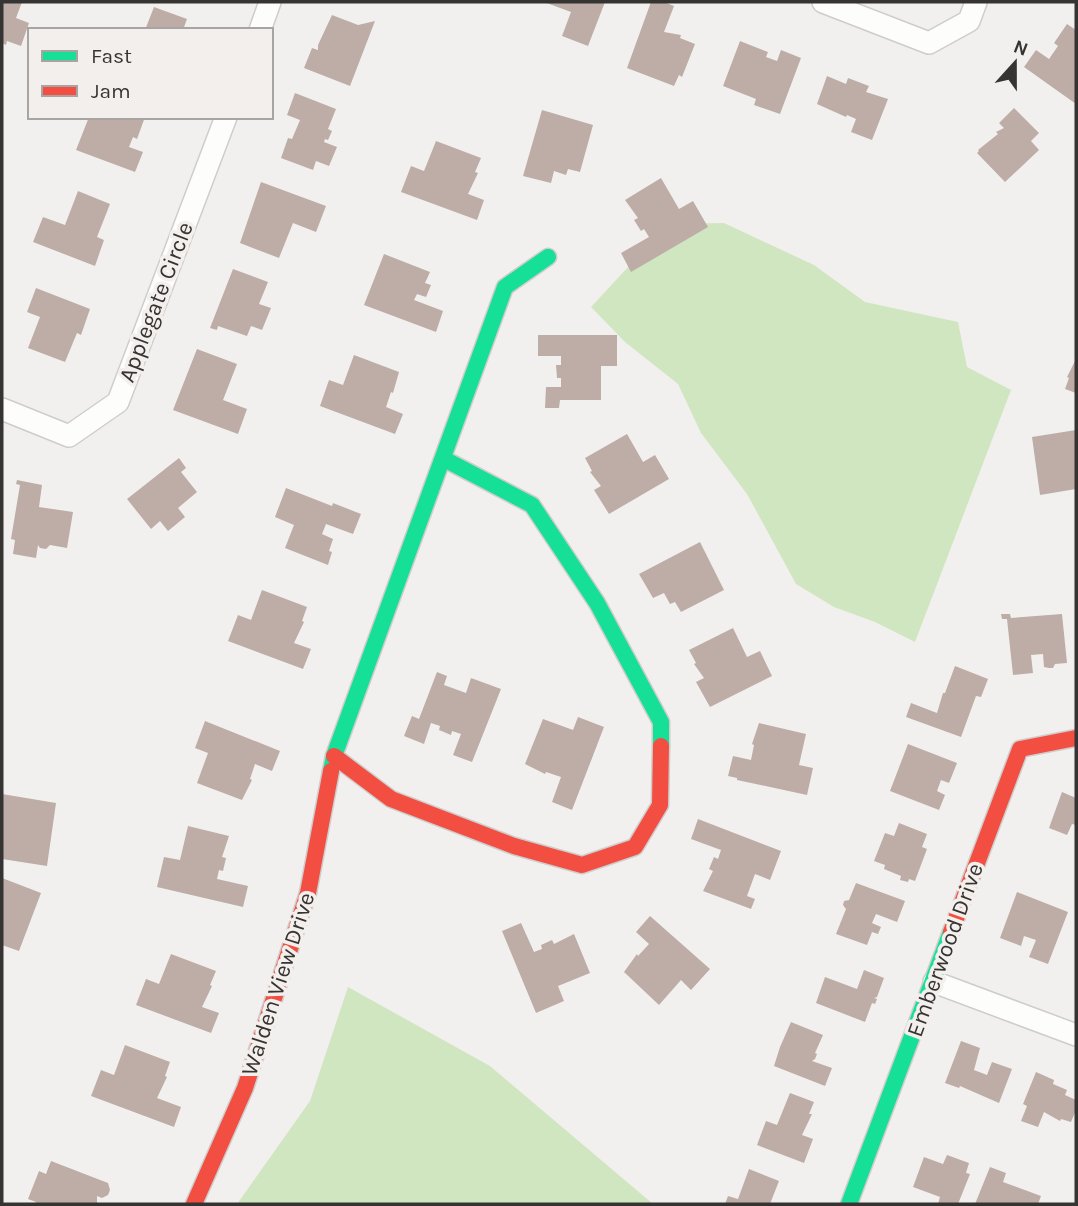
<svg xmlns="http://www.w3.org/2000/svg" width="1078" height="1206" viewBox="0 0 1078 1206" font-family="Karla,sans-serif">
	<style>
		.green { fill: #d0e6c1 }
		.building { fill: #bdada6 }
		.lines { fill: none; stroke-linecap: round; stroke-linejoin: round }
		.street-casing { stroke: #cfcdcc; stroke-width: 24 }
		.fast-casing { stroke: #cfcdcc; stroke-width: 19 }
		.jam-casing { stroke: #cfcdcc; stroke-width: 19 }
		.street { stroke: #fdfdfc; stroke-width: 21 }
		.fast { stroke: #16e098; stroke-width: 16 }
		.jam { stroke: #f24e42; stroke-width: 16 }
		.labels { text-anchor: middle; dominant-baseline: central; stroke-width: 7; stroke-linejoin: round; paint-order: stroke }
		.street-label { font-size: 23px; fill: #363433; stroke: #f3efed }
	</style>
	<rect width="100%" height="100%" fill="#f2f0ee"/>
	<path class="green" d="M724 223 814 265 865 302 958 322 967 367 1011 390 915 642 875 622 834 607 796 584 747 494 701 433 678 384 625 342 591 307 668 224Z
		M348 987 490 1066 653 1204H237L310 1101Z"/>
	<path class="building" d="M2 2H22L16 18 29 23 21 46 7 41 6 45 2 43Z
		M544 2H605L588 46 562 36 571 12Z
		M651 2H664L674 6 664 32 681 35 680 38 695 44 682 77 679 75 674 86 627 68Z
		M154 7 187 19 183 30H145Z
		M332 15 358 25 375 21 350 86 304 68 312 48 318 50V45Z
		M1067 24 1076 30V104L1024 67 1036 50 1049 59 1058 46 1054 43Z
		M740 41 768 52 766 57 777 61 781 50 801 58 780 114 754 105 756 99 723 86Z
		M827 76 846 84 848 78 869 86 866 92 888 99 872 140 851 132 856 119 847 115 846 117 817 104Z
		M295 93 336 109 328 129 332 131 328 140 325 139 324 142 337 147 329 166 316 161 313 170 281 158 288 138 292 139 300 120 287 115Z
		M1014 108 1039 133 1031 141 1039 150 1005 182 977 153 979 151 978 150 998 134 996 132 1004 128 999 123Z
		M542 110 593 125 580 172 568 169 566 175 554 171 551 183 523 176Z
		M89 117H145L137 139 133 137 129 147 143 152 135 172 76 150Z
		M436 141 481 158 475 172 478 173 468 194 484 200 477 220 401 192 411 166 424 171Z
		M661 178 679 209 693 201 708 227 631 272 621 253 649 237 644 229 641 231 634 220 638 218 625 200Z
		M261 182 326 206 316 232 293 223 279 258 240 243Z
		M78 191 110 204 97 237 104 240 95 266 33 242 43 217 65 225Z
		M384 254 430 272 425 283 431 285 426 297 417 294 414 300 443 311 436 332 364 305Z
		M233 269 268 282 259 304 271 308 262 330 251 326 247 336 218 326 217 330 210 328Z
		M36 288 90 309 81 335 77 333 65 362 28 348 40 317 27 312Z
		M538 335H617V366H601V400H560L559 408H545L546 387H561V378H557L556 365H561V356H538Z
		M197 349 237 364 223 400 247 409 238 434 173 410Z
		M354 355 399 372 393 393 391 392 386 407 403 414 395 434 320 406 329 380 343 385Z
		M1076 359V393L1065 389 1069 378 1067 377Z
		M1076 430V489L1040 495 1032 437Z
		M627 434 643 462 655 455 669 479 609 514 594 490 601 486 590 472 592 471 585 458Z
		M179 458 186 468 181 472 197 492 178 508 185 517 168 531 160 521 151 529 127 499Z
		M17 480 42 485 39 507 73 512 67 548 50 545 46 549 40 548 38 545 36 558 13 554 15 540 11 539 20 485 16 484Z
		M286 488 332 506 333 503 361 514 353 534 326 524 322 534 333 539 329 551 332 552 328 565 285 548 294 525 275 517Z
		M700 542 724 590 681 612 675 602 670 604 664 593 653 598 639 574Z
		M262 590 307 607 302 621 304 622 294 643 311 649 303 669 228 641 238 615 251 620Z
		M1001 614H1010L1011 618 1062 614 1067 663 1055 664 1053 668H1049L1044 667 1043 654 1031 655 1033 673 1013 675 1007 619H1002Z
		M733 628 747 657 760 651 772 676 710 707 696 682 704 678 694 664 696 663 689 650Z
		M955 666 988 679 981 697 976 696 961 737 906 717 911 703 937 713 943 693H945Z
		M437 672 447 676 444 685 466 693 471 678 501 689 472 762 453 755 461 734 452 731 451 735 439 730 440 726 431 723 424 744 404 736 412 716 419 719Z
		M578 717 604 727 572 810 552 802 561 777 546 772 545 774 525 764 543 719 573 730Z
		M205 721 280 751 272 771 255 764 250 779 252 780 242 800 197 783 208 753 195 748Z
		M759 723 806 734 799 765 813 768 807 795 737 780V778L728 776 733 756 751 760 754 745 752 744Z
		M908 744 957 763 949 783 941 780 937 791 945 795 939 810 890 791Z
		M1062 792 1076 798V825L1072 824 1067 835 1049 828Z
		M2 794 56 803 47 866 2 859Z
		M698 819 781 851 770 880 755 874 747 896 755 899 751 909 703 891 713 871 709 869 714 857 718 859 721 850 691 839Z
		M899 823 927 834 922 847 927 849 915 881 909 879 908 882 900 880 901 876 884 869 885 865 874 861 885 833 894 836Z
		M188 826 229 836 222 857 226 858 223 871 219 870 217 879 248 886 243 907 157 887 164 857 180 860Z
		M2 878 41 893 19 951 2 945Z
		M856 883 905 901 897 922 876 914 872 923 881 927 878 934 872 932 867 945 836 934 846 909 843 905 844 901 849 900Z
		M1017 892 1068 912 1048 964 1029 957 1036 940 1024 936 1021 946 1000 938Z
		M650 916 710 969 691 990 681 980 659 1005 624 972 637 954 638 956 649 944 636 932Z
		M521 923 534 952 542 949 541 945 552 940 554 944 574 934 590 973 558 986 564 1001 536 1013 502 931Z
		M171 954 216 971 210 985 212 986 202 1007 219 1013 211 1033 136 1005 146 979 159 984Z
		M864 970 884 978 877 997 874 998 877 999 875 1004 872 1003 865 1022 816 1003 825 977 857 989Z
		M791 1022 823 1035 815 1053 817 1054 815 1059 812 1061 832 1068 825 1086 774 1066 780 1047Z
		M961 1041 980 1048 974 1070 987 1075 992 1062 1012 1069 999 1103 960 1086 959 1088 945 1083Z
		M125 1045 170 1062 165 1076 167 1077 157 1098 181 1107 174 1127 91 1096 101 1070 114 1075Z
		M1036 1072 1054 1080 1053 1084 1067 1090 1065 1095 1076 1100V1110L1071 1122 1061 1119 1060 1121 1044 1112 1038 1127 1021 1121 1027 1106 1023 1104Z
		M790 1093 814 1102 809 1114H812L802 1135 813 1139 804 1163 757 1145 766 1121 777 1125Z
		M947 1155 969 1163 966 1173 970 1174 958 1204H938L940 1197 913 1187 924 1157 943 1164Z
		M51 1161 108 1183 110 1190 108 1195 102 1198 97 1196V1204H35L36 1202 28 1199 39 1171 46 1174Z
		M990 1167 1006 1173 1003 1182 1041 1196 1038 1204H975Z
		M749 1169 779 1181 770 1204H725L728 1196 738 1199Z"/>
	<g class="lines">
		<g class="street-casing">
			<path id="street" d="M823 2 929 43 969 21 976 2
				M260 30 270 2
				M2 409 69 436 118 402 226 117
				M934 982 1076 1035"/>
		</g>
		<g class="fast-casing">
			<path id="fast" d="M444 459 532 505 597 603 661 722V746
				M331 771 334 756 505 287 548 257
				M849 1204 951 932"/>
		</g>
		<g class="jam-casing">
			<path id="jam" d="M334 756 391 799 514 846 582 865 635 847 660 805 661 746
				M951 932 1020 749 1076 738
				M194 1204 245 1088 308 893 331 771"/>
		</g>
		<use href="#street" class="street"/>
		<use href="#fast" class="fast"/>
		<use href="#jam" class="jam"/>
	</g>
	<g class="labels">
		<g class="street-label">
			<text transform="translate(156 302) rotate(-69)">Applegate Circle</text>
			<text transform="translate(945 950) rotate(-70)">Emberwood Drive</text>
			<text transform="translate(278 984) rotate(-72)">Walden View Drive</text>
		</g>
	</g>
	<rect width="1078" height="1206" fill="none" stroke="#363433" stroke-width="7"/>
	<rect x="28" y="28" width="245" height="91" fill="#f3efed" stroke="#a7a4a3" stroke-width="2"/>
	<rect x="42" y="51" width="35" height="10" fill="#16e098" stroke="#a7a4a3" stroke-width="2"/>
	<text x="91" y="63" font-size="21" fill="#363433">Fast</text>
	<rect x="42" y="86" width="35" height="10" fill="#f24e42" stroke="#a7a4a3" stroke-width="2"/>
	<text x="91" y="98" font-size="21" fill="#363433">Jam</text>
	<g transform="translate(1015 63) rotate(21)" stroke="#f3efed" stroke-width="5" paint-order="stroke">
	<path d="M0-5L12 26L0 18L-12 26Z" fill="#363433"/>
	<text y="-10" font-size="19" font-weight="bold" text-anchor="middle" fill="#363433">N</text>
	</g>
</svg>
